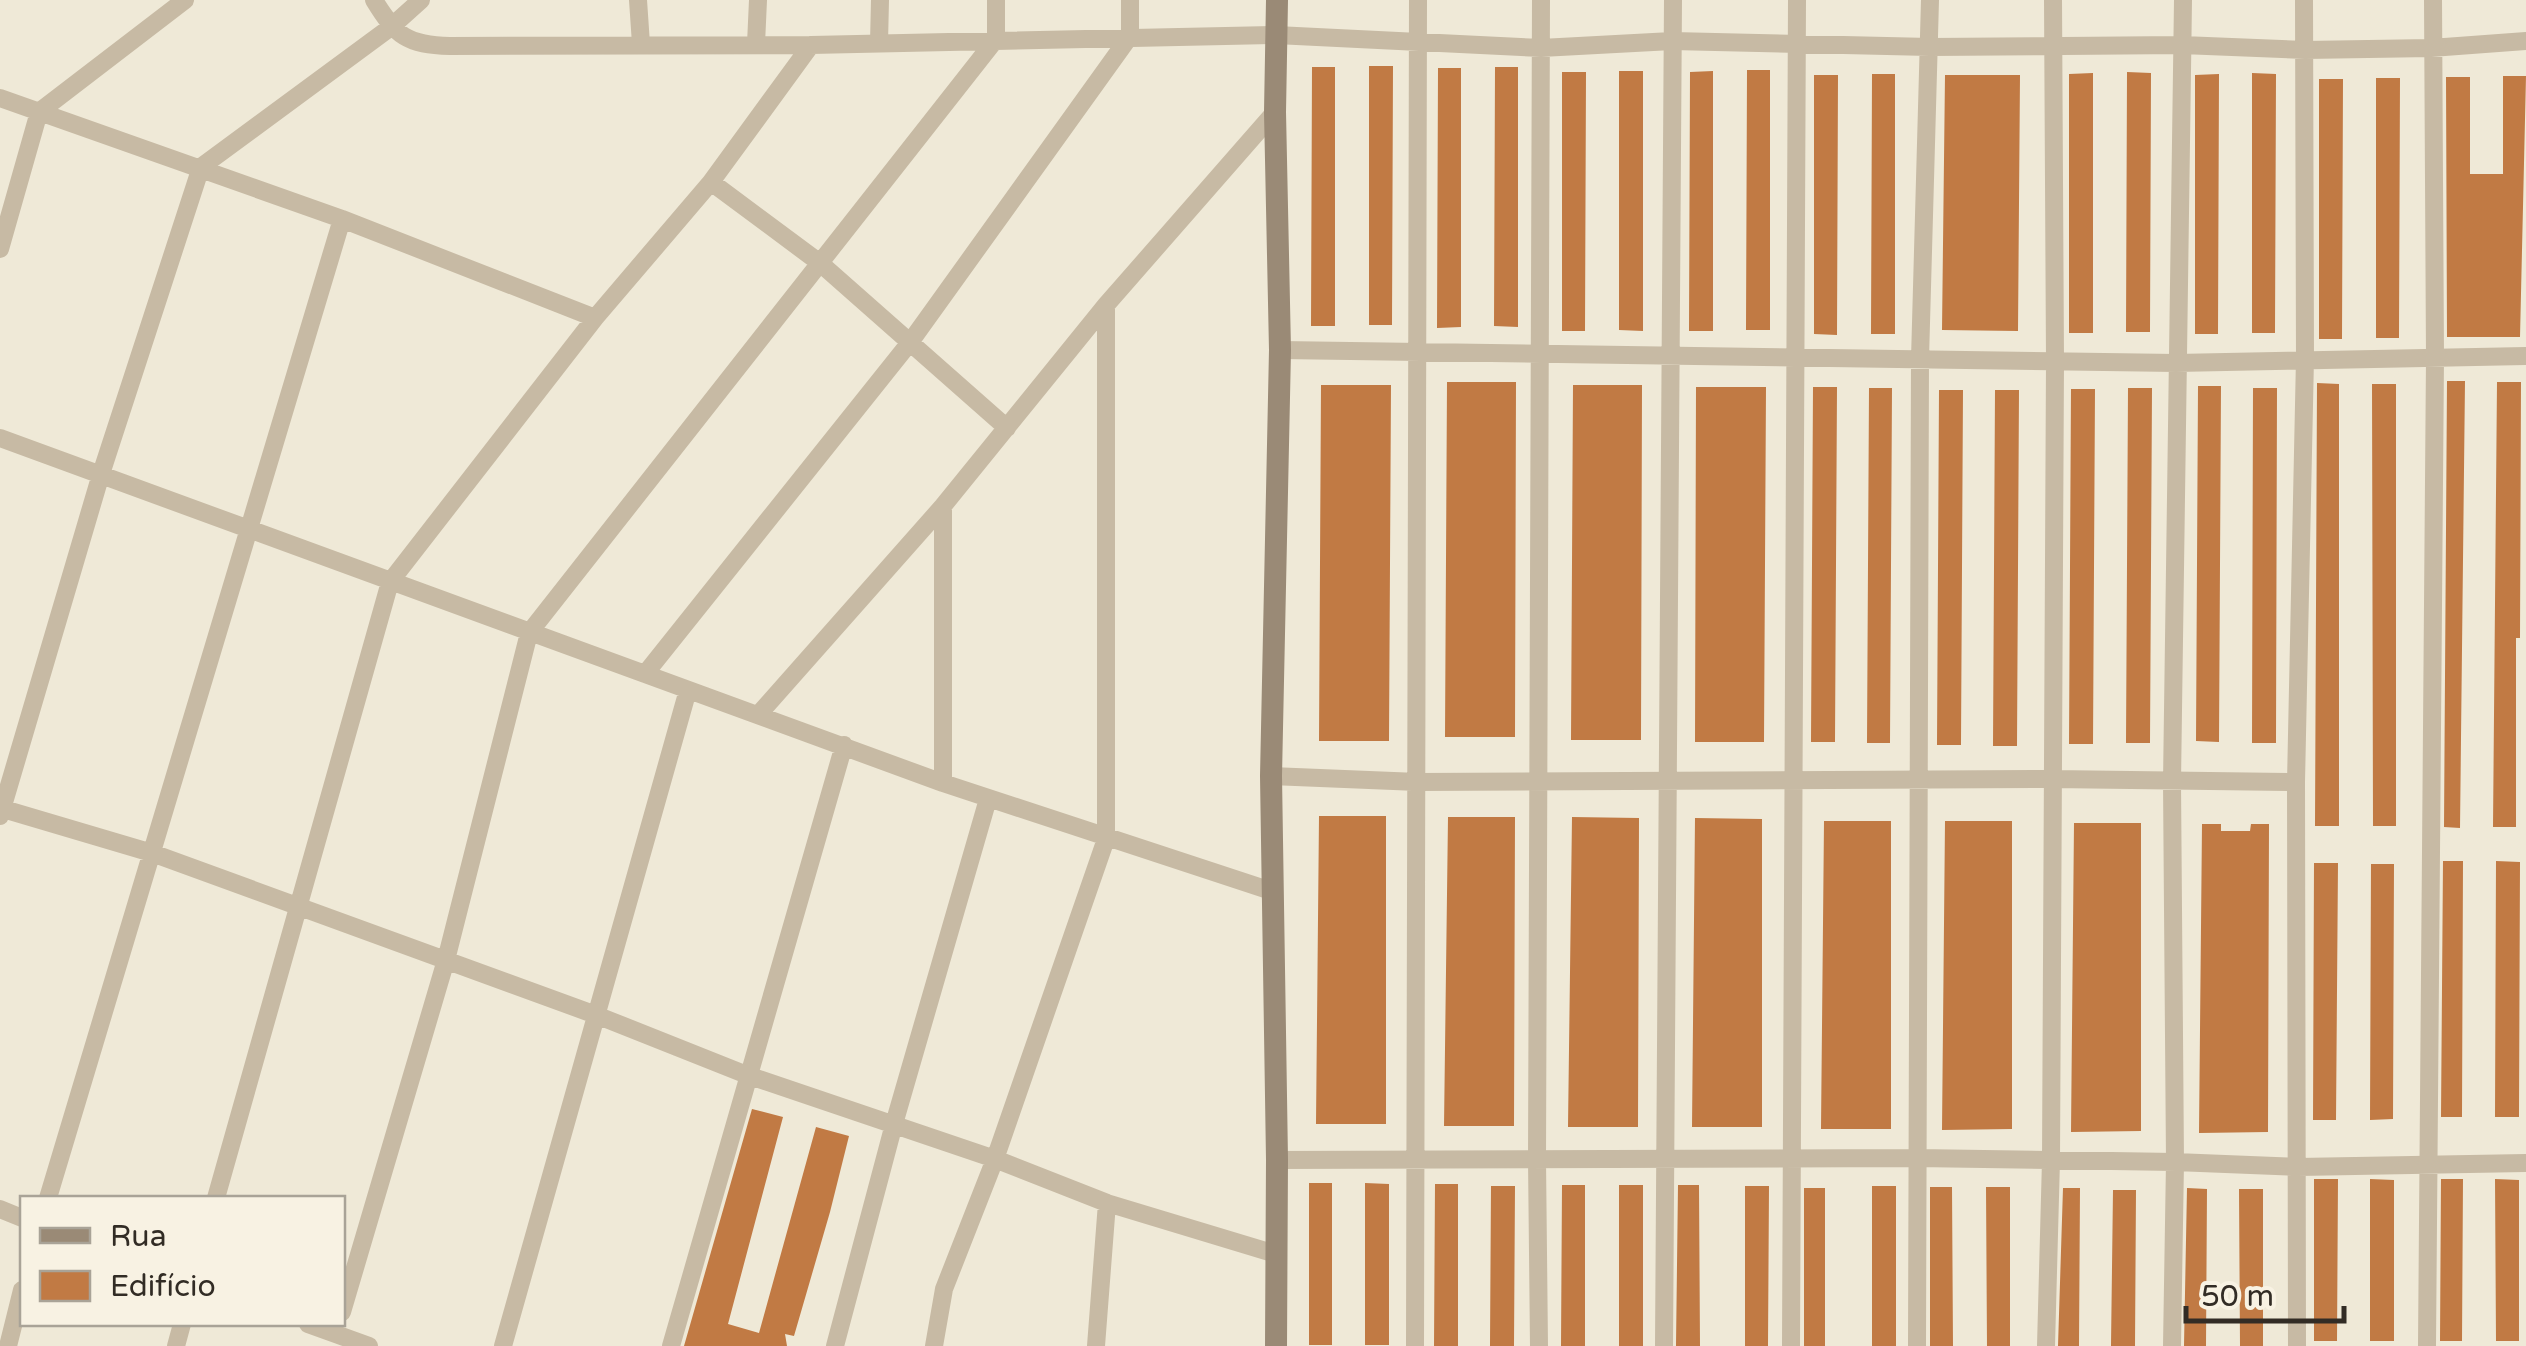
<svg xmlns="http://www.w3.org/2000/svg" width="2526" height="1346" viewBox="0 0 2526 1346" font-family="'Varela Round',sans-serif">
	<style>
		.building { fill: #c17a44 }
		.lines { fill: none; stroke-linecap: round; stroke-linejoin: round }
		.street { stroke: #c7baa4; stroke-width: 18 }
		.secondary { stroke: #9a8a76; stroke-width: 22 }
	</style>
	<rect width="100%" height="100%" fill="#efe9d7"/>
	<path class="building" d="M1369 66H1393L1392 325H1369Z
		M1312 67H1335V326H1311Z
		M1495 67H1518V327L1494 326Z
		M1438 68H1461V327L1437 328Z
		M1747 70H1770V330H1746Z
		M1619 71H1643V331L1619 330Z
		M1713 71V331H1689L1690 72Z
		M1562 72H1586L1585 331H1562Z
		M2127 72 2151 73 2150 332H2126Z
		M2093 73V333H2069V74Z
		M2252 73 2276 74 2275 333H2252Z
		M1872 74H1895V334H1871Z
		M2219 74 2218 334H2195V75Z
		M1814 75H1838L1837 335 1814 334Z
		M1945 75H2020L2018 331 1942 330Z
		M2503 76H2526L2520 337H2447L2446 77H2470V174H2503Z
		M2376 78H2400L2399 338H2376Z
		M2319 79H2343L2342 339H2319Z
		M2447 381H2465L2460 828 2444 827Z
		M1447 382H1516L1515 737H1445Z
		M2497 382H2521L2520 638H2516V827H2493Z
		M2317 383 2339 384V826H2315Z
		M2372 384H2396V826H2373Z
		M1321 385H1391L1389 741H1319Z
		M1573 385H1642L1641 740H1571Z
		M2198 386H2221L2219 742 2196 741Z
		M1696 387H1766L1764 742H1695Z
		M1813 387H1837L1835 742H1811Z
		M1869 388H1892L1890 743H1867Z
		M2128 388H2152L2150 743H2126Z
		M2253 388H2277L2276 743H2252Z
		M2071 389H2095L2093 744H2069Z
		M1939 390H1963L1961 745H1937Z
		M1995 390H2019L2017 746H1993Z
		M1319 816H1386V1124H1316Z
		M1448 817H1515L1514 1126H1444Z
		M1572 817 1639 818 1638 1127H1568Z
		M1695 818 1762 819V1127H1692Z
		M1824 821H1891V1129H1821Z
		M1945 821H2012V1129L1942 1130Z
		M2074 823H2141V1131L2071 1132Z
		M2202 824H2221V831H2250L2251 824H2269L2268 1132 2199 1133Z
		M2443 861H2463L2462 1117H2441Z
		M2496 861 2520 862 2519 1117H2495Z
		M2314 863H2338L2336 1120H2313Z
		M2371 864H2394L2393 1119 2370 1120Z
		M752 1109 783 1117 728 1324 759 1333 816 1127 849 1136 830 1212 794 1336 785 1334 787 1346H684Z
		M2314 1179H2338L2337 1341H2314Z
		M2370 1179 2394 1180V1341H2370Z
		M2441 1179H2463L2462 1341H2440Z
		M2495 1179 2519 1180V1341H2496Z
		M1309 1183H1332V1345H1309Z
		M1365 1183 1389 1184V1345H1365Z
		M1435 1184H1458V1346H1434Z
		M1562 1185H1585V1346H1561Z
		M1619 1185H1643V1346H1619Z
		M1678 1185H1699L1700 1346H1676Z
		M1491 1186H1515L1514 1346H1490Z
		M1745 1186H1769L1768 1346H1745Z
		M1872 1186H1896V1346H1872Z
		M1930 1187H1952L1953 1346H1930Z
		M1986 1187H2010V1346H1987Z
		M1804 1188H1825V1346H1804Z
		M2063 1188H2080L2079 1346H2058Z
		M2187 1188 2207 1189 2206 1346H2184Z
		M2239 1189H2263V1346H2240Z
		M2113 1190H2136L2135 1346H2111Z"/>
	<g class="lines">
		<path class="street" d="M374 0C396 36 407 45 450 46L811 45 1276 35 1541 48 1672 41 1930 47 2182 45 2305 50 2431 48 2526 41
			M638 0 641 44
			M879 43 880 0
			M756 44 758 0
			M0 98 342 219 595 318
			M711 182 820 263 1007 428
			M0 249 39 112 185 0
			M1280 350 2176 363 2526 356
			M0 438 943 783 1271 891
			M645 674 911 341 1130 36V0
			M758 715 943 506 1106 305 1275 112
			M1271 776 1418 782 2052 779 2296 782
			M943 783V506
			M0 808 152 853 596 1015 747 1075 995 1159 1107 1203 1276 1254
			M0 816 101 474 201 167 391 27 421 0
			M1277 1160 1917 1158 2175 1162 2298 1167 2526 1163
			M48 1198 342 219
			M216 1198 390 582 595 318 711 182 811 45
			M0 1209 22 1218
			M342 1312 446 960 529 633 996 39V0
			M308 1324 369 1346
			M8 1346 22 1290
			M176 1346 182 1324
			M503 1346 688 690
			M671 1346 844 745
			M835 1346 894 1124 988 799
			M934 1346 944 1289 995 1159 1106 839V305
			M1096 1346 1107 1203
			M1415 1346 1418 0
			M1539 1346 1537 1160 1541 0
			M1664 1346 1673 0
			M1791 1346 1797 0
			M1917 1346 1920 359 1930 0
			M2046 1346 2051 1160 2055 361 2053 0
			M2172 1346 2175 1162 2172 782 2183 0
			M2297 1346 2296 782 2305 358 2304 0
			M2427 1346 2435 358 2433 0"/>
		<path class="secondary" d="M1276 1346 1277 1160 1271 776 1280 350 1275 112 1277 0"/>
	</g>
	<rect x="20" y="1196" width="325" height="130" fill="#f8f2e3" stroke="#a9a397" stroke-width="2.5"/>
	<rect x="40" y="1228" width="50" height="15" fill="#9a8a76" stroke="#a9a397" stroke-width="2.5"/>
	<text x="110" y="1246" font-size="30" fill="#322c25">Rua</text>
	<rect x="40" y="1271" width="50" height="30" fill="#c17a44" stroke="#a9a397" stroke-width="2.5"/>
	<text x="110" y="1296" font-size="30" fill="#322c25">Edifício</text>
	<path d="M2186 1306v15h158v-15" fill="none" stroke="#322c25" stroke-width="5"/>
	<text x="2201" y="1306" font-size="30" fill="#322c25" stroke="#f8f2e3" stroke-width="8" paint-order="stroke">50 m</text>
</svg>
